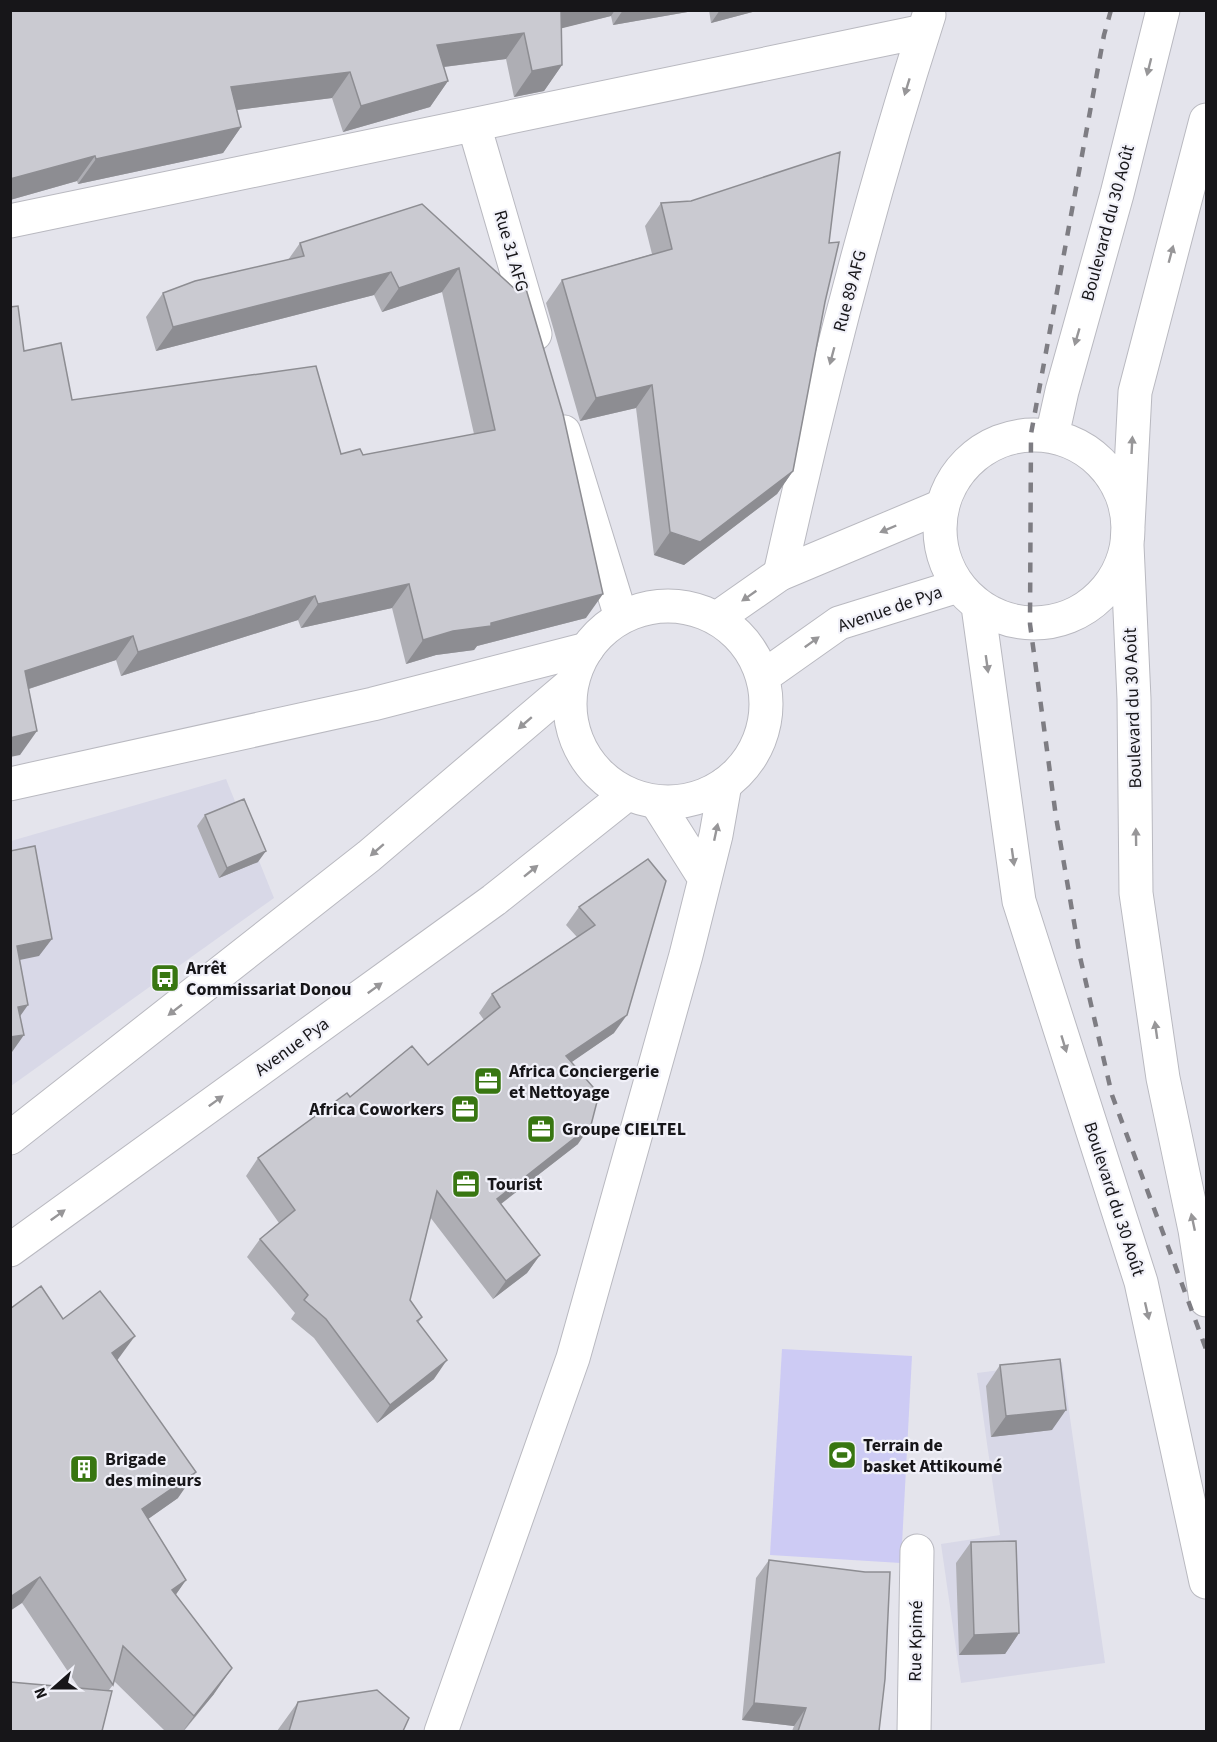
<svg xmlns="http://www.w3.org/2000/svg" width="1217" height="1742" viewBox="0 0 1217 1742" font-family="'Source Sans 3',sans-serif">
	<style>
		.built { fill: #d8d8e7 }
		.pitch { fill: #cdcbf4 }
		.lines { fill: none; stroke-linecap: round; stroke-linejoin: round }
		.minor-casing { stroke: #b9b9c0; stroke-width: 35 }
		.secondary-casing { stroke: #b9b9c0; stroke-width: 35 }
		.trunk-casing { stroke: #b9b9c0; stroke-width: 35 }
		.minor { stroke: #fff; stroke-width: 33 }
		.secondary { stroke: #fff; stroke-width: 33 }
		.trunk { stroke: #fff; stroke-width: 33 }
		.rail { stroke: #7e7d83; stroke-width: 4.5; stroke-dasharray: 10 10; stroke-linecap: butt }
		.wall { fill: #aeaeb4 }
		.shaded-wall { fill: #8d8d92 }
		.building { fill: #cacad1; stroke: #8d8d92; stroke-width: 1.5 }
		.oneway { fill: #979698 }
		.labels { text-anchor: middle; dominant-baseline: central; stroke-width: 4.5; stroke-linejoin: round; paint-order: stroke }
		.street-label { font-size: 18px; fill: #171619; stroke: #f1f1f9 }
		.poi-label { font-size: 18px; font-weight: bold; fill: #171619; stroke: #f1f1f9; text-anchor: start }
	</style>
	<rect width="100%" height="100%" fill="#e4e4ec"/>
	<path class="built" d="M226 779 274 898 11 1086V841Z
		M1062 1362 1105 1663 961 1683 941 1544 1000 1535 977 1373Z"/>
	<path class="pitch" d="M782 1349 912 1356 901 1563 770 1555Z"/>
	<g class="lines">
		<g class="minor-casing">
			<path id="minor" d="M474 125 535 334
				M10 221 924 31
				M564 432 621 617
				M780 574C822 386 870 198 929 15
				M10 784 373 704 587 649
				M657 803 705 879
				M441 1732 573 1358 686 955 716 835 725 784
				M914 1732 917 1551"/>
		</g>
		<g class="secondary-casing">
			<path id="secondary" d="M570 704a98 98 0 1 1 196 0a98 98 0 1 1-196 0Z
				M717 618 780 574 942 506
				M764 676 839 623 958 586
				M10 1138 369 856 570 685
				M10 1250 494 900 626 795"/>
		</g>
		<g class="trunk-casing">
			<path id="trunk" d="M1206 120 1135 392 1127 545 1134 699 1136 893 1163 1078 1195 1230 1206 1300
				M940 529a94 94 0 1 1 188 0a94 94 0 1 1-188 0Z
				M1052 436 1062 391 1117 194 1163 10
				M978 606 1019 901 1141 1282 1206 1582"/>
		</g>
		<use href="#minor" class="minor"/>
		<use href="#secondary" class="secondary"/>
		<use href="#trunk" class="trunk"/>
		<path class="rail" d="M1111 10 1104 35 1031 434 1030 624 1056 817 1080 957 1112 1095 1206 1349"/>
	</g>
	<path class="wall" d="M10 10H699L613 25 611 16 561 28 562 65 544 91 514 97 506 59 444 67 448 81 430 107 343 132 332 98 237 110 241 127 223 153 78 184 77 181 10 200Z
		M709 10H760L711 23Z
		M661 203 829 243 825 302 793 471 777 494 684 565 654 555 636 408 580 421 546 303 562 280 652 254 645 226Z
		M422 204 517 291 586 618 477 646 474 650 436 655 406 664 392 608 301 628 298 620 121 676 116 660 29 689 20 755 24 351 72 400 341 454 363 455 474 434 442 292 382 312 374 295 156 351 146 317 163 293 288 260 300 243Z
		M205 815 258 862 219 878 197 826Z
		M648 859 614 1033 571 1062 578 1144 501 1204 540 1255 527 1273 493 1299 430 1217 410 1300 422 1317 418 1323 434 1379 377 1423 314 1338 291 1319 295 1313 247 1257 260 1239 279 1223 246 1176 258 1158 350 1097 428 1065 484 1020 479 1013 492 994 577 937 566 925 579 907Z
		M63 1319 117 1360 178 1498 148 1519 186 1580 175 1595 214 1694 184 1731H165L114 1681 113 1685 109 1690 79 1688 22 1603Z
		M1000 1365 1052 1430 991 1437 986 1386Z
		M971 1542 1019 1633 1005 1654 959 1655 956 1563Z
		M769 1560 879 1731H792L794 1726 742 1720 756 1578Z
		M298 1702 403 1731H277Z"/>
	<path class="shaded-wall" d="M558 10H615L611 16 543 33Z
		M623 10H699L613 25Z
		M720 10H760L711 23Z
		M524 33 506 59 419 70 437 45Z
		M562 65 544 91 514 97 532 71Z
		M350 72 332 98 213 113 231 87Z
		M448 81 430 107 343 132 361 106Z
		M241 127 223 153 78 184 96 159Z
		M95 156 77 181 10 200V179Z
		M459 268 442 292 382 312 399 288Z
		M391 272 374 295 156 351 173 327Z
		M652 385 636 408 580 421 596 398Z
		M793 471 777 494 684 565 654 555 670 532Z
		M409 584 392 608 301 628 318 604Z
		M603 594 586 618 477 646 474 650 436 655 406 664 423 640 453 631 491 623Z
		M315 596 298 620 121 676 138 652Z
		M133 636 116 660 10 695 25 671Z
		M37 731 20 755 10 757V738Z
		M266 851 258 862 219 878 227 868Z
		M52 939 39 956 10 962 17 946Z
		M28 1005 16 1022 18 1007Z
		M627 1015 614 1033 553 1075 566 1056Z
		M24 1035 12 1052H10V1037Z
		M591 1125 578 1144 484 1217 497 1199Z
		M540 1255 527 1273 493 1299 506 1281Z
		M135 1336 116 1362 112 1353Z
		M447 1360 434 1379 377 1423 390 1405Z
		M1066 1410 1052 1430 991 1437 1006 1416Z
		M196 1472 178 1498 124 1536 142 1509Z
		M40 1577 22 1603 10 1611V1597Z
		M186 1580 168 1606 172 1590Z
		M1019 1633 1005 1654 959 1655 974 1635Z
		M232 1668 214 1694 183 1731 194 1716Z
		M754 1703 806 1708 794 1726 742 1720Z"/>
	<path class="building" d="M10 10H561L562 65 532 71 524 33 437 45 448 81 361 106 350 72 231 87 241 127 96 159 95 156 10 179Z
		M840 152 829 243 839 242 825 302 793 471 700 542 670 532 652 385 596 398 562 280 672 249 661 203 691 201Z
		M422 204 517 291 526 289 563 414 603 594 491 623V626L453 631 423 640 409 584 318 604 315 596 138 652 133 636 25 671 37 731 10 738V307L18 306 24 351 61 343 72 400 316 366 341 454 360 449 363 455 495 430 459 268 399 288 391 272 173 327 163 293 195 281 304 256 300 243Z
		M244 799 266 851 227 868 205 815Z
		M35 846 52 939 17 946 28 1005 18 1007 24 1035 10 1037V851Z
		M648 859 666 881 627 1015 566 1056 599 1094 591 1125 497 1199 540 1255 506 1281 437 1191 410 1300 422 1317 417 1321 447 1360 390 1405 326 1319 304 1300 308 1295 260 1239 295 1210 258 1158 347 1093 350 1097 412 1046 428 1065 500 1007 492 994 595 925 579 907Z
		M41 1286 63 1319 100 1291 135 1336 112 1353 196 1472 142 1509 186 1580 172 1590 232 1668 194 1716 123 1646 113 1685 40 1577 10 1597V1309Z
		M1060 1359 1066 1410 1006 1416 1000 1365Z
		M1016 1541 1019 1633 974 1635 971 1542Z
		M769 1560 865 1572H890L885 1679 879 1731H798L806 1708 754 1703Z
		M10 1682 112 1691 102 1731H10Z
		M377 1690 409 1718 403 1731H289L298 1702Z"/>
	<defs><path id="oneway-solid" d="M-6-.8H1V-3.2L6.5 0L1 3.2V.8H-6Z" transform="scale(1.5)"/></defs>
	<g class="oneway">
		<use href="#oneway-solid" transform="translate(1149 67) rotate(104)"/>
		<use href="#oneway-solid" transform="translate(907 87) rotate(107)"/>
		<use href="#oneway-solid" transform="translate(1171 254) rotate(-75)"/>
		<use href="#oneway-solid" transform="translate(1077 337) rotate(106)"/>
		<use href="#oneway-solid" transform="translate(832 356) rotate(105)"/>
		<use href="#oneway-solid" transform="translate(1132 445) rotate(-87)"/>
		<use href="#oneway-solid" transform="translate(888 529) rotate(157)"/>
		<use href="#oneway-solid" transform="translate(749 596) rotate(145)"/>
		<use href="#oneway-solid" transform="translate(812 642) rotate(-36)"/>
		<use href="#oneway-solid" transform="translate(987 664) rotate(82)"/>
		<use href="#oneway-solid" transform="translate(525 723) rotate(139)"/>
		<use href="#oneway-solid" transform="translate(716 832) rotate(-78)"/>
		<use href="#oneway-solid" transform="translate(1136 837) rotate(-91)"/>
		<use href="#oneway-solid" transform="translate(377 850) rotate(139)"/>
		<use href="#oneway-solid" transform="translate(1013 857) rotate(82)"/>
		<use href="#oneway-solid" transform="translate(531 871) rotate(-39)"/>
		<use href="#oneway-solid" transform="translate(375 988) rotate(-36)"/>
		<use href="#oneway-solid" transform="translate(175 1010) rotate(142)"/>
		<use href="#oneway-solid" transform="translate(1156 1030) rotate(-98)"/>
		<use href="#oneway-solid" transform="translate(1064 1044) rotate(73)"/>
		<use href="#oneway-solid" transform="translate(216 1101) rotate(-36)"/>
		<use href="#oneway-solid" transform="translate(58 1215) rotate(-36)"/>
		<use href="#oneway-solid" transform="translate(1193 1222) rotate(-102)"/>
		<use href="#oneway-solid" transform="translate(1147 1311) rotate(77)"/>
	</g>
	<defs>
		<g id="bus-square" transform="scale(1.5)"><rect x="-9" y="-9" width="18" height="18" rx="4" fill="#387611" stroke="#f1f1f9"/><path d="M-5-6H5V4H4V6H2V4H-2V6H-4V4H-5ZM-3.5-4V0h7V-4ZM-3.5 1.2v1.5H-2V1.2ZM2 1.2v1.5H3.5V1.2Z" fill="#fff"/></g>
		<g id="office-square" transform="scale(1.5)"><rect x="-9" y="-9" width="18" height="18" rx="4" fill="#387611" stroke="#f1f1f9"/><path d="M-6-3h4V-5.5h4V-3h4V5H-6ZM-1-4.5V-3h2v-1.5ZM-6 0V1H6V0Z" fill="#fff"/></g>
		<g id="stadium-square" transform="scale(1.5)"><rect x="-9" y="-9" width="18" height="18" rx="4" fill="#387611" stroke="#f1f1f9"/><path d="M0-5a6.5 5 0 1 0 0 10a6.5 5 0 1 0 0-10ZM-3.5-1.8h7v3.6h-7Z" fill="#fff"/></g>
		<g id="building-square" transform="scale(1.5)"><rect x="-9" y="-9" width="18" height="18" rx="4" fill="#387611" stroke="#f1f1f9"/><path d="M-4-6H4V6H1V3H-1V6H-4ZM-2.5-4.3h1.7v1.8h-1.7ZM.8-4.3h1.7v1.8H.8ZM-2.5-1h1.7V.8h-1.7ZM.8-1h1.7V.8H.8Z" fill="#fff"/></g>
	</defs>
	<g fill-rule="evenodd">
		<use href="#bus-square" x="165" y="978"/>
		<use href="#office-square" x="488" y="1081"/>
		<use href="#office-square" x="465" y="1109"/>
		<use href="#office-square" x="541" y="1129"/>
		<use href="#office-square" x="466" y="1184"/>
		<use href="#stadium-square" x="842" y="1455"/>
		<use href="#building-square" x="84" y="1469"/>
	</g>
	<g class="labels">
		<g class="street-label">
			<text transform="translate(1108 223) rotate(-75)">Boulevard du 30 Août</text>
			<text transform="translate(511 251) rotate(74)">Rue 31 AFG</text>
			<text transform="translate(850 291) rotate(-75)">Rue 89 AFG</text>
			<text transform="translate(890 609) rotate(-19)">Avenue de Pya</text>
			<text transform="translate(1133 708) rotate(-92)">Boulevard du 30 Août</text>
			<text transform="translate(292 1047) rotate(-36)">Avenue Pya</text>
			<text transform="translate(1114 1199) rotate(72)">Boulevard du 30 Août</text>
			<text transform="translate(916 1641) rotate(-89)">Rue Kpimé</text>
		</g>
		<g class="poi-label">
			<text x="186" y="968">Arrêt<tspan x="186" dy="21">Commissariat Donou</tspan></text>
			<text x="509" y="1071">Africa Conciergerie<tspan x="509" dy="21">et Nettoyage</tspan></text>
			<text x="444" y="1109" text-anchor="end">Africa Coworkers</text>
			<text x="562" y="1129">Groupe CIELTEL</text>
			<text x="487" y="1184">Tourist</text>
			<text x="863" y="1445">Terrain de<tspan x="863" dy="21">basket Attikoumé</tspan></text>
			<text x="105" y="1459">Brigade<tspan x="105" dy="21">des mineurs</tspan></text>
		</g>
	</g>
	<rect width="1217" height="1742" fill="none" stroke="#171619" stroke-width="24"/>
	<g transform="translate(54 1688) rotate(249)" stroke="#f1f1f9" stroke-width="4.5" paint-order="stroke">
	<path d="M0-4.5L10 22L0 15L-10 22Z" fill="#171619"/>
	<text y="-9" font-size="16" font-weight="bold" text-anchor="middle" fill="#171619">N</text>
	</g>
</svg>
